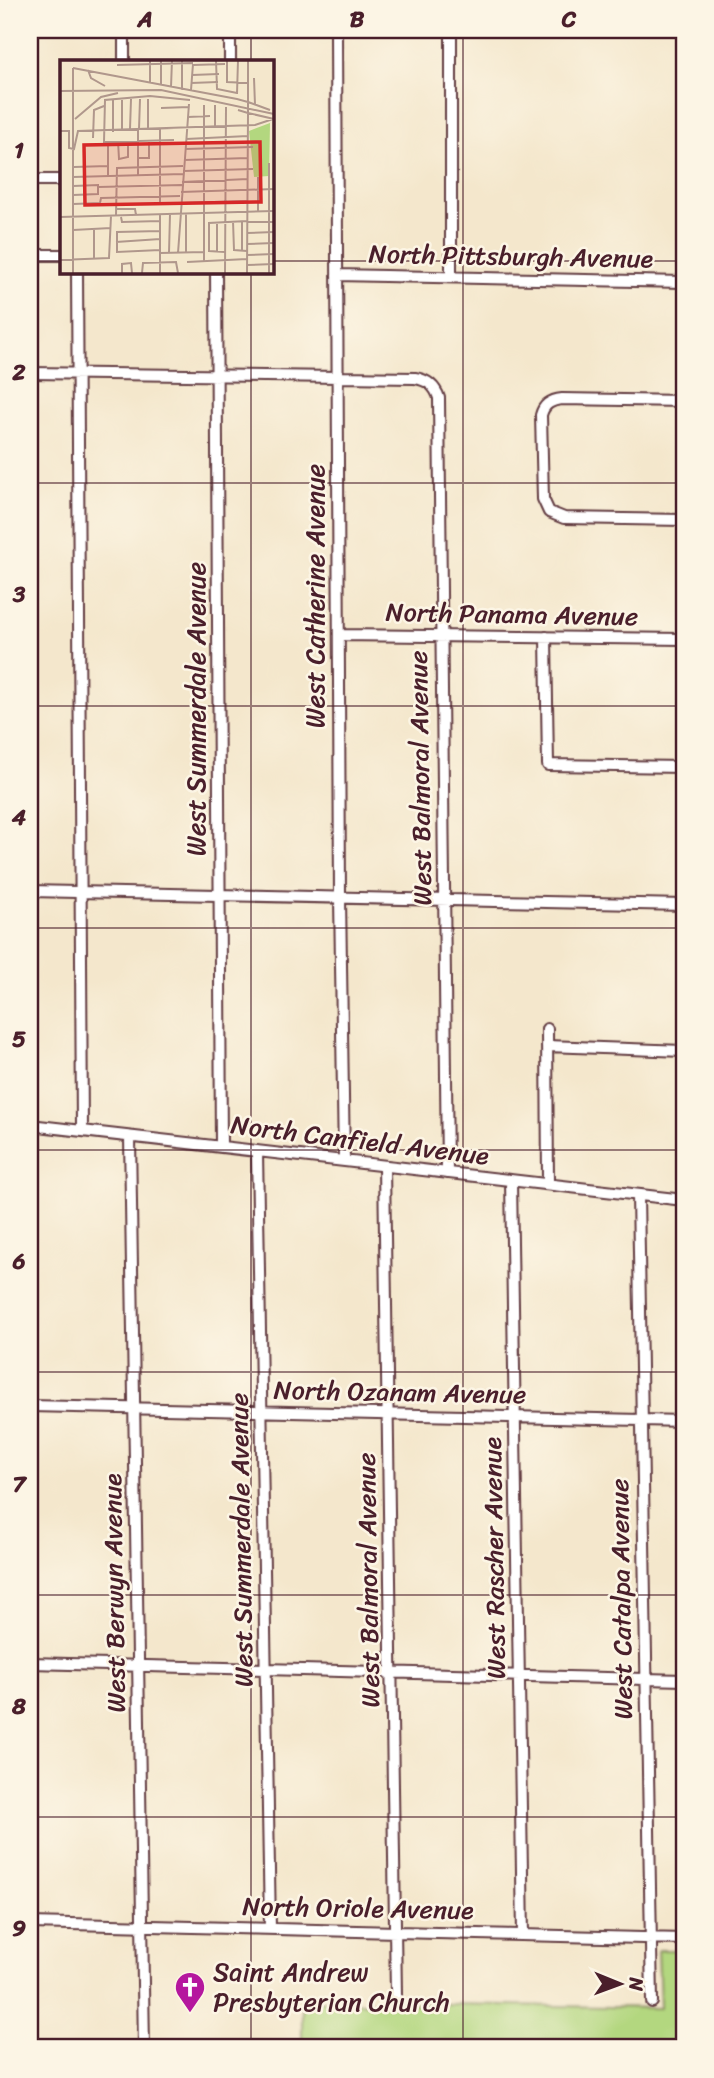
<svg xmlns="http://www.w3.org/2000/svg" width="714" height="2078" viewBox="0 0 714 2078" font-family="Sriracha,sans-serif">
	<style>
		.green { fill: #b3d77f; stroke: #7e7b55; stroke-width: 2 }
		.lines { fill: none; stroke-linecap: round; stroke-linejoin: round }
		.minor-casing { stroke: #643d43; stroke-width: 14 }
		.minor { stroke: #fff; stroke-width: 10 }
		.grid { fill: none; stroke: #4a1f2b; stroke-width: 2; stroke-opacity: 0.55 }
		.labels { text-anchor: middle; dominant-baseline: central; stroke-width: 5; stroke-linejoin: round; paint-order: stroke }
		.street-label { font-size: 26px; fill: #4a1f2b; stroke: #fcf5e5 }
		.poi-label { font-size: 26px; fill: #4a1f2b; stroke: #fcf5e5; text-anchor: start }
		.inset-road { fill: none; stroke: #b0978c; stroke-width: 2 }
		.view { fill: #d62828; fill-opacity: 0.15; stroke: #d62828; stroke-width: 3.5 }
		.inset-edge { fill: none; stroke: #4a1f2b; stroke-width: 3.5 }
		.neatline { fill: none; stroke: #4a1f2b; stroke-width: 2.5 }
		.grid-label { font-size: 23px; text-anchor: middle; font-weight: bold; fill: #4a1f2b }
	</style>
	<rect width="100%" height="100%" fill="#fcf5e5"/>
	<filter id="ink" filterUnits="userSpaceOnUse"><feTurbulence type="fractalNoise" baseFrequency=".0143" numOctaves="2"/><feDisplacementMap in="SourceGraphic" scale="14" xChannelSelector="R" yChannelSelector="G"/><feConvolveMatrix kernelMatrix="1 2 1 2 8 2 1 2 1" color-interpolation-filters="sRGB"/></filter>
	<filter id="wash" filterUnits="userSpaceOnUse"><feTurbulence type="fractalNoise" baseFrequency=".00686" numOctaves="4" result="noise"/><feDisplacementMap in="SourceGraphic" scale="28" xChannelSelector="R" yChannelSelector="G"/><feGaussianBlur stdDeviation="1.57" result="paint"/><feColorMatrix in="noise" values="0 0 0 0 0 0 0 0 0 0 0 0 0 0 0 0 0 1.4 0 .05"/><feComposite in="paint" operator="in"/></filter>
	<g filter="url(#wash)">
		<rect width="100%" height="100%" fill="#f4e7cc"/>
		<path class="green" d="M658 1950H684V2048H302V2001L660 2008Z"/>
	</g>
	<g filter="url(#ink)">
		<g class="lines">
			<g class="minor-casing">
				<path id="minor" d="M124 30V61
					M230 30V61
					M336 30 340 898 344 1161
					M451 30V277
					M30 180H61
					M30 255H61
					M77 271 82 1131
					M216 271 221 1147
					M337 275 684 282
					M30 373 415 378C428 380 435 386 439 398L447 1173
					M684 401 562 399C551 400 544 404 541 415L543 499 549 512 564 518 684 520
					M339 635 684 639
					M546 637 548 765 684 767
					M30 891 684 905
					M547 1029 548 1184
					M547 1046 684 1051
					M30 1125 684 1200
					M130 1137 144 2048
					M257 1151 270 1929
					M384 1166 396 1995
					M511 1180 523 1935
					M638 1195 652 2002
					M30 1406 684 1421
					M30 1663 684 1680
					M30 1923 684 1939"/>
			</g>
			<use href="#minor" class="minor"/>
		</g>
	</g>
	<path class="grid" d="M251 30V61M463 30V2048M30 261H61M271 261H684M251 271V2048M30 483H684M30 706H684M30 928H684M30 1150H684M30 1372H684M30 1595H684M30 1817H684"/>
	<defs>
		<g id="church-pin" transform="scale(1.575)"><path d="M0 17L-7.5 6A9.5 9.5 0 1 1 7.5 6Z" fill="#b5179e" stroke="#fcf5e5"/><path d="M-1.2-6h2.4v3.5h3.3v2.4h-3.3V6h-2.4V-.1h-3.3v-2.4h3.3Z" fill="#fff"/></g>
	</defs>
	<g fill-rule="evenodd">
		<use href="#church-pin" x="190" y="1987"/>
	</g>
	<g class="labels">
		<g class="street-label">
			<text transform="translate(511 256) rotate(1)">North Pittsburgh Avenue</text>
			<text transform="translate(315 596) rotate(-90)">West Catherine Avenue</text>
			<text transform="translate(512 614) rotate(1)">North Panama Avenue</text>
			<text transform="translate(196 709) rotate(-90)">West Summerdale Avenue</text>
			<text transform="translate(420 778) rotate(-91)">West Balmoral Avenue</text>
			<text transform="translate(360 1140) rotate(7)">North Canfield Avenue</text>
			<text transform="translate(400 1392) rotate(1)">North Ozanam Avenue</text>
			<text transform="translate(241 1540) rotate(-91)">West Summerdale Avenue</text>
			<text transform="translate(494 1558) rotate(-91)">West Rascher Avenue</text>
			<text transform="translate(368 1580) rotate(-91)">West Balmoral Avenue</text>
			<text transform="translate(114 1593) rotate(-91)">West Berwyn Avenue</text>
			<text transform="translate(621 1599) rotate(-91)">West Catalpa Avenue</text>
			<text transform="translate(358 1908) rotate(1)">North Oriole Avenue</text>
		</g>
		<g class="poi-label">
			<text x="213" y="1972">Saint Andrew<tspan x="213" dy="30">Presbyterian Church</tspan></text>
		</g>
	</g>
	<g transform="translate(60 60)">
		<rect width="214" height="214" fill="#f4e7cc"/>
		<path d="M210 63 209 116 194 117 189 71Z" fill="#b3d77f"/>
		<path class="inset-road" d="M156 0 157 29 177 33M167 0V22L188 23M188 0V42L210 50M57 5 133 3M133 5 165 4M13 8 177 39 188 42V53L214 59M13 8V213M28 10 31 18 45 26M132 15 159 14M194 18 195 45M90 23V0M131 23 158 22M101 25V0M111 27 112 0M122 30V0M131 30 133 4M0 31 101 30 214 54M177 34 178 0M88 39V69M101 48 129 47M178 50 188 53 187 213M128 57 150 56M15 59 41 37 58 33M155 67V45M70 69 71 39M78 69V115M79 69 80 39M87 69 114 68M62 70V40M0 71H9V88L14 89 18 71 195 65 213 59M53 72V40M33 78 34 50 44 46M126 79 188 76M114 80 44 82 45 40 90 36 130 40M58 81 59 99 68 97V81M125 89 193 87M78 98H89V81M124 100 188 98M14 107 48 106M123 111 193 109M48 116V82M13 117 123 114M122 122 188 119M38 127 122 125M121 132 214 129M13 135 38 134V125L13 126M100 143V69M120 143 188 141M13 144 40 143 41 138 120 136M56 149H75L76 155M198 151V117M126 154V193M56 155 57 108 123 106M0 157 214 151M61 157 62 162 100 161M173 161 174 190 187 191M187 162H214M13 170 51 168M187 173 214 172M56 182 100 179M187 184 214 183M100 190 57 192V172L100 171M182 191V161M157 192V162M165 192 149 191V163L187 161M100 193 144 192M109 193 110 154M118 193 129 44M187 195 214 194M34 199V169M0 200 49 198 51 156M144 201V45M127 202 187 199M187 205 214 204M62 213V204L71 203 72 213M82 213 83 203 116 202 118 213M100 213V155M165 213 166 47M209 213V103"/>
		<path class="view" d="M200 82 201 142 25 145 24 85Z"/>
		<rect width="214" height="214" class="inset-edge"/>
	</g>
	<rect width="714" height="2078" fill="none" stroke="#fcf5e5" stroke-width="77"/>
	<g transform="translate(620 1984) rotate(91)" stroke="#fcf5e5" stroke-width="5" paint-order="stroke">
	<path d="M0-5L12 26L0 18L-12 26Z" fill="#4a1f2b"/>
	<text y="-10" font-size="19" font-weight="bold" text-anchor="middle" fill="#4a1f2b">N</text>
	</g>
	<rect x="38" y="38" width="638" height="2001" class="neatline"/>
	<g class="grid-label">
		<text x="145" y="27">A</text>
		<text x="357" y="27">B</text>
		<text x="569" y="27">C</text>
		<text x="19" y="158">1</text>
		<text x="19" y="380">2</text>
		<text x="19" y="602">3</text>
		<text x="19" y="825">4</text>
		<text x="19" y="1047">5</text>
		<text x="19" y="1269">6</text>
		<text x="19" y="1492">7</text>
		<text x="19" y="1714">8</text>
		<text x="19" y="1936">9</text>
	</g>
</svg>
